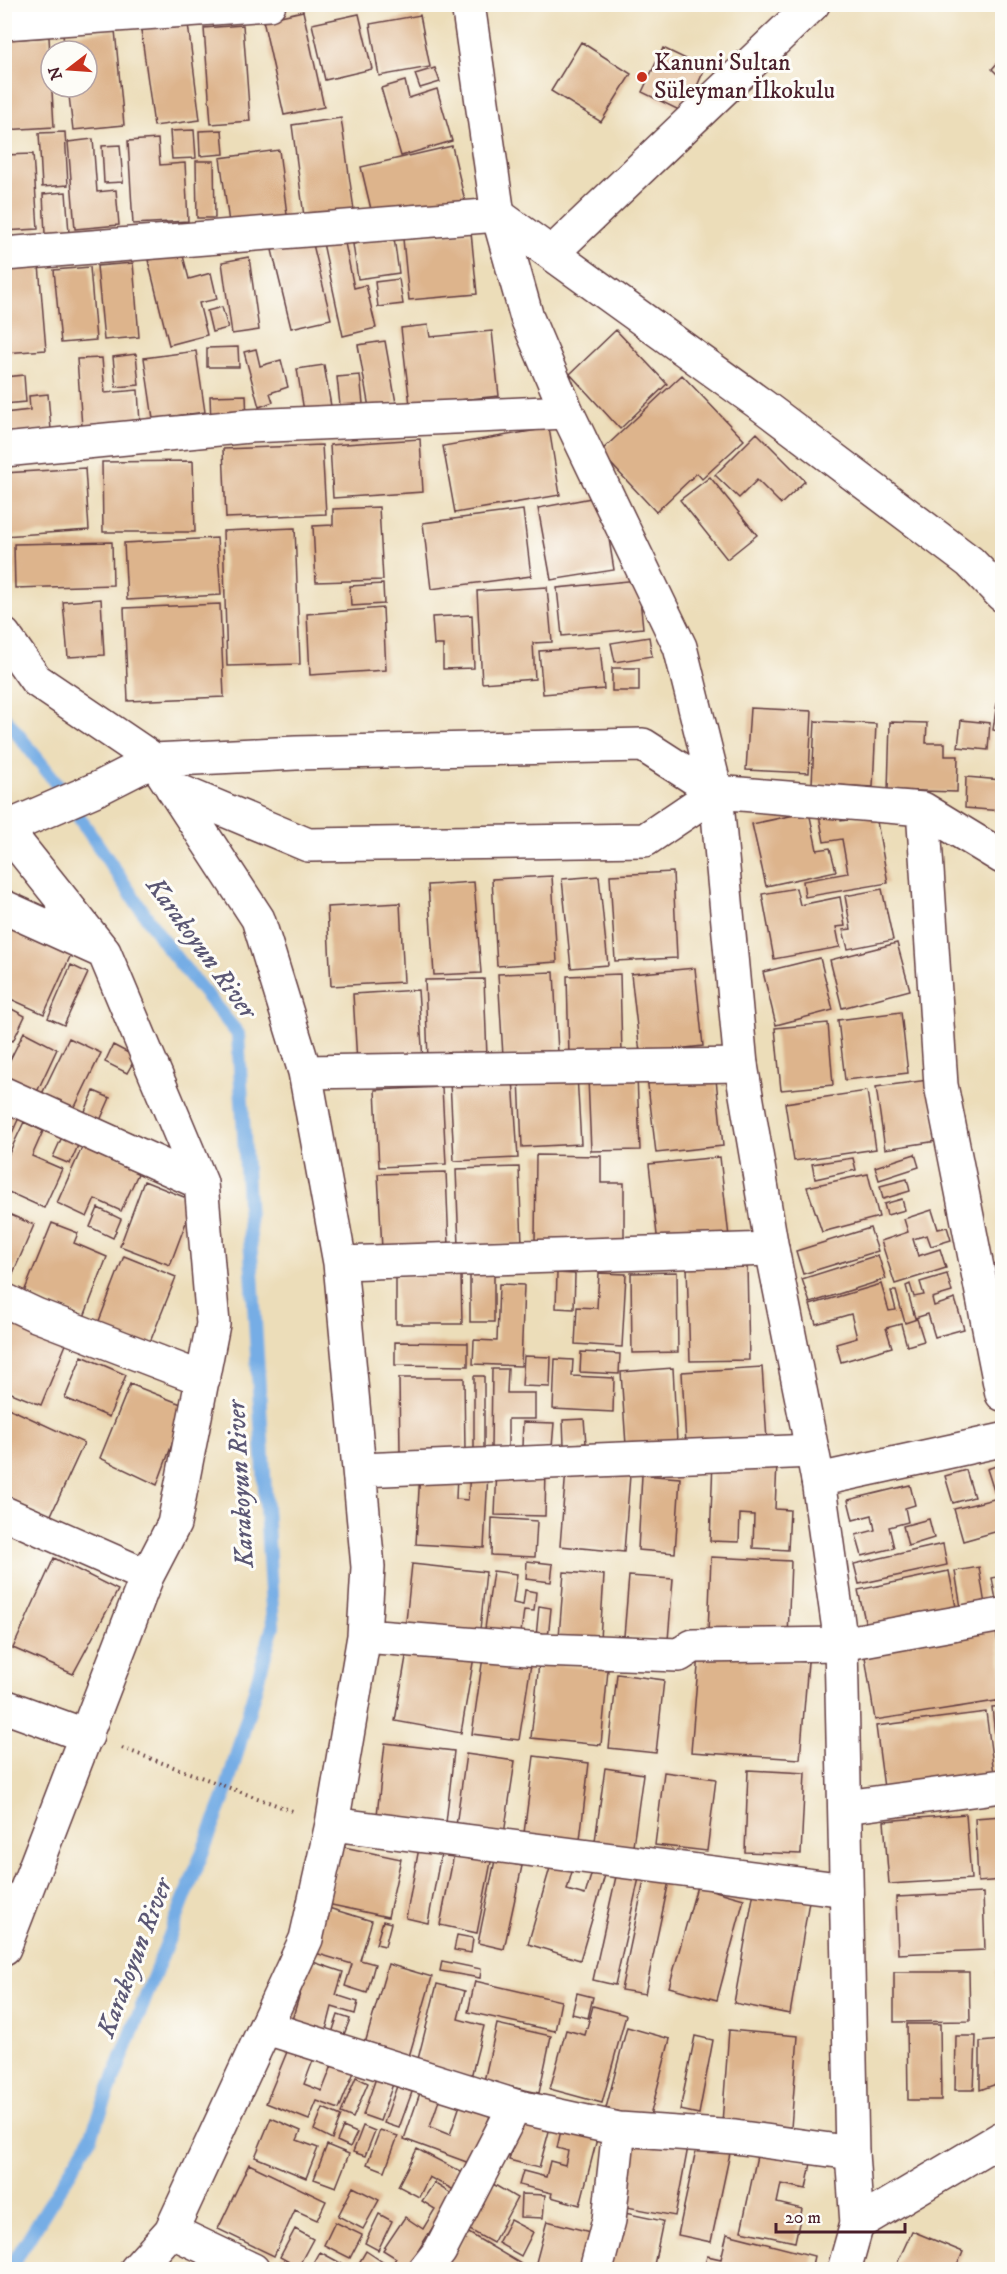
<svg xmlns="http://www.w3.org/2000/svg" width="1007" height="2274" viewBox="0 0 1007 2274" font-family="'IM FELL DW Pica',serif">
	<style>
		.lines { fill: none; stroke-linecap: round; stroke-linejoin: round }
		.stream { stroke: #76ade5; stroke-width: 14 }
		.building { fill: #ddb48c }
		.minor-casing { stroke: #623c40; stroke-width: 36 }
		.major-casing { stroke: #623c40; stroke-width: 36 }
		.path { stroke: #623c40; stroke-width: 4; stroke-dasharray: 1.5 4.5; stroke-linecap: butt }
		.minor { stroke: #fff; stroke-width: 33 }
		.major { stroke: #fff; stroke-width: 33 }
		.poi-dot { fill: #c8321e; stroke: #fdfcf7; stroke-width: 2 }
		.labels { text-anchor: middle; dominant-baseline: central; stroke-width: 6; stroke-linejoin: round; paint-order: stroke }
		.poi-label { font-size: 24px; fill: #4a1f2b; stroke: #fdfcf7; text-anchor: start }
		.water-label { font-size: 26px; font-style: italic; fill: #5c5875; stroke: #fdfcf7 }
	</style>
	<rect width="100%" height="100%" fill="#fdfcf7"/>
	<filter id="ink" filterUnits="userSpaceOnUse"><feTurbulence type="fractalNoise" baseFrequency=".0167" numOctaves="2"/><feDisplacementMap in="SourceGraphic" scale="12" xChannelSelector="R" yChannelSelector="G"/><feConvolveMatrix kernelMatrix="1 2 1 2 8 2 1 2 1" color-interpolation-filters="sRGB"/></filter>
	<filter id="wash" filterUnits="userSpaceOnUse"><feTurbulence type="fractalNoise" baseFrequency=".008" numOctaves="4" result="noise"/><feDisplacementMap in="SourceGraphic" scale="24" xChannelSelector="R" yChannelSelector="G"/><feGaussianBlur stdDeviation="1.35" result="paint"/><feColorMatrix in="noise" values="0 0 0 0 0 0 0 0 0 0 0 0 0 0 0 0 0 1.4 0 .05"/><feComposite in="paint" operator="in"/></filter>
	<g filter="url(#wash)">
		<rect width="100%" height="100%" fill="#ecddb9"/>
		<g class="lines">
			<path class="stream" d="M4 717 51 776 167 947 238 1034 273 1626 225 1795 90 2139 9 2270"/>
		</g>
		<g id="blocks">
			<path class="building" d="M303 11 324 107 284 115 263 20Z
				M359 14 372 69 325 80 312 24Z
				M420 15 430 67 379 76 370 24Z
				M188 24 200 120 154 126 141 30Z
				M243 25 250 121 211 124 204 28Z
				M115 30 124 125 73 130 68 87H87V51H65L63 35Z
				M49 37 54 127 4 130V88H7L5 40Z
				M581 42 631 74 601 122 551 91Z
				M663 48 705 68 685 113 642 92Z
				M1002 58V79L992 69Z
				M435 68 440 82 420 88 415 74Z
				M405 81 409 98 437 89 452 141 401 156 381 88Z
				M341 118 355 217 305 224 292 125Z
				M194 130 196 158 172 159 170 131Z
				M222 130 224 154 200 156 199 131Z
				M65 132 68 185 42 187 39 133Z
				M93 139 97 192 116 190 119 225 75 229 68 142Z
				M158 139 160 165 185 163 188 221 133 224 128 141Z
				M120 145 123 182 104 183 102 146Z
				M452 146 465 201 374 222 361 167Z
				M279 150 288 223 230 230 220 158Z
				M33 154 38 229 4 231V155Z
				M196 161H214L215 218H197Z
				M66 192 69 233 45 234 43 194Z
				M471 232 477 294 409 300 403 239Z
				M344 238 354 288 366 285 376 328 343 336 323 243Z
				M394 238 399 273 358 279 353 244Z
				M312 240 331 319 291 328 272 250Z
				M182 252 189 279 211 273 217 299 199 303 207 335 169 345 148 260Z
				M249 257 259 330 232 334 222 262Z
				M133 263 139 337 104 340 97 266Z
				M39 265 46 350 4 353V269Z
				M90 267 96 340 61 343 54 270Z
				M399 279 403 304 378 307 375 282Z
				M222 307 228 328 212 332 207 311Z
				M428 325 430 337 492 331 499 396 410 405 401 328Z
				M616 330 667 384 620 429 570 374Z
				M385 341 396 403 369 408 358 345Z
				M238 347 239 367H207V348Z
				M256 349 260 366 281 360 288 387 270 393 273 402 259 407 244 352Z
				M196 351 205 412 153 419 144 358Z
				M136 354 139 385 116 387 113 357Z
				M102 358 105 393 138 390 140 423 82 427 77 359Z
				M324 365 332 412 305 417 297 369Z
				M24 375 26 402 4 404V377Z
				M360 375 364 413 341 415 337 377Z
				M682 375 744 440 702 479 697 473 656 512 600 452Z
				M48 394 51 430 4 434V413L30 410 29 396Z
				M246 395 247 422 211 423 210 396Z
				M549 428 560 495 455 513 443 446Z
				M757 433 805 481 781 504 757 480 739 498 715 475Z
				M420 439 423 492 333 498 330 445Z
				M322 445 326 514 226 518 223 449Z
				M193 461 195 532H103L102 462Z
				M85 468 89 530 4 536V473Z
				M710 477 757 535 727 559 680 500Z
				M602 496 614 570 551 580 538 508Z
				M379 507 383 580 316 582 313 526 333 525V509Z
				M523 510 531 576 431 589 423 523Z
				M295 528 300 664 227 666 223 531Z
				M217 538 221 595 127 600 124 543Z
				M112 542 113 585 15 588 14 544Z
				M638 580 643 628 562 636 557 588Z
				M383 584 384 604 351 606 350 586Z
				M547 587 552 642 533 643 535 679 482 683 477 591Z
				M101 599 104 655 68 657 63 602Z
				M220 604 224 697 128 701 124 608Z
				M383 608 386 670 310 675 307 614Z
				M472 615 474 668 443 669V645H434L432 617Z
				M649 637 652 656 615 662 611 643Z
				M600 647 604 689 543 694 539 651Z
				M612 668H639V691H612Z
				M1001 676H1002V732L993 730Z
				M750 708 812 711 809 773 746 770Z
				M961 720 990 723 988 750 958 747Z
				M815 721 876 724 873 787 812 784Z
				M890 722 927 723 926 743H945V756H958L957 792 888 790Z
				M966 777 1002 780V811L965 808Z
				M840 811 841 821 876 816 888 883 805 897 803 881 848 873 842 839 824 842 819 815Z
				M809 812 817 850 830 848 836 871 766 886 752 824Z
				M673 872 677 958 615 961 610 875Z
				M552 876 557 962 497 966 492 879Z
				M599 876 608 965 571 968 562 879Z
				M474 882 481 973 434 975 428 885Z
				M796 888 800 905 840 897 845 926 836 927 840 947 774 959 762 894Z
				M882 889 893 940 848 949 843 930 851 929 845 896Z
				M400 903 404 982 331 986 327 907Z
				M4 916 74 948 44 1014 4 996Z
				M897 943 910 990 842 1008 830 960Z
				M820 958 833 1010 776 1025 763 972Z
				M71 965 88 973 64 1025 48 1018Z
				M695 968 703 1046 640 1053 631 974Z
				M554 972 558 1053 503 1056 498 974Z
				M620 974 622 1055 569 1056 567 976Z
				M484 979 487 1057 428 1059 425 980Z
				M418 990 423 1060 357 1063 353 994Z
				M8 1007 25 1016 13 1041 4 1037V1013Z
				M901 1012 908 1073 845 1080 838 1020Z
				M828 1023 833 1085 781 1090 775 1028Z
				M24 1032 57 1049 36 1094 4 1078V1072Z
				M69 1038 101 1053 72 1113 40 1098Z
				M113 1045 136 1057 127 1073 105 1062Z
				M715 1070 723 1146 656 1153 647 1077Z
				M577 1075 581 1144 522 1147 519 1078Z
				M637 1076 640 1150 591 1151 588 1078Z
				M513 1078 518 1158 454 1161 450 1081Z
				M928 1080 937 1141 885 1149 876 1087Z
				M442 1087 446 1164 379 1167 375 1090Z
				M94 1091 110 1098 98 1125 82 1118Z
				M867 1091 876 1149 794 1161 785 1103Z
				M4 1106 21 1113 4 1151Z
				M24 1122 43 1131 32 1156 62 1169 44 1208 4 1190V1164Z
				M66 1128 82 1136 70 1164 53 1157Z
				M85 1141 141 1167 121 1211 95 1199 87 1217 57 1203Z
				M915 1154 919 1167 879 1180 875 1167Z
				M536 1155 601 1156V1183H624V1243L535 1242Z
				M720 1157 729 1237 658 1244 649 1164Z
				M853 1158 856 1170 815 1179 812 1164Z
				M519 1167 522 1244 459 1246 456 1169Z
				M446 1172 449 1247 382 1249 378 1174Z
				M868 1174 879 1217 822 1232 807 1187Z
				M907 1179 910 1191 883 1199 880 1186Z
				M144 1181 194 1201 170 1265 120 1246Z
				M902 1199 905 1210 887 1215 884 1204Z
				M98 1208 121 1219 113 1238 90 1227Z
				M932 1210 938 1229 947 1227 951 1240 931 1246 927 1235 913 1239 918 1256 940 1249 946 1268 895 1284 881 1241 908 1232 904 1219Z
				M4 1212 34 1225 4 1294Z
				M52 1223 78 1233 74 1243 107 1257 84 1317 24 1292Z
				M870 1228 878 1251 803 1274 796 1251Z
				M878 1255 886 1279 810 1303 802 1279Z
				M124 1256 176 1277 148 1347 97 1326Z
				M747 1265 749 1360 690 1361 687 1266Z
				M470 1272H494V1322H470Z
				M677 1272 678 1352 632 1353 631 1273Z
				M557 1273 575 1274 574 1309 556 1308Z
				M599 1273 626 1274 622 1347 575 1344 577 1307 597 1308Z
				M947 1274 952 1292 932 1298 934 1306 955 1299 964 1329 935 1337 928 1314 915 1318 906 1286 910 1284 914 1297 924 1295 920 1282Z
				M461 1275 462 1324H396V1276Z
				M499 1284 524 1285 521 1366 473 1364 474 1340 497 1341Z
				M881 1284 889 1311 896 1310 891 1291H896L905 1323 917 1319 924 1341 907 1346 901 1324 886 1328 892 1347 841 1362 836 1344 857 1338 851 1314 816 1324 810 1305Z
				M4 1315 67 1342 41 1405 4 1390Z
				M395 1342 468 1343V1366L395 1365Z
				M581 1352 620 1354 619 1374 580 1372Z
				M82 1356 126 1375 109 1417 65 1398Z
				M524 1356 551 1357 550 1387 522 1386Z
				M555 1359 573 1360 572 1376 614 1378 613 1412 553 1409Z
				M762 1367 767 1440 686 1445 682 1372Z
				M673 1368 677 1442 626 1445 621 1372Z
				M492 1369H508L507 1393H535V1419H508V1449H491Z
				M474 1376H484V1450H474Z
				M399 1378H464L465 1452H400Z
				M130 1384 186 1406 157 1485 100 1458Z
				M4 1406 84 1443 50 1517 4 1496Z
				M584 1419 586 1443 564 1445 563 1420Z
				M523 1422 554 1423 552 1447H522Z
				M713 1460 777 1463 775 1509 790 1510 788 1550 753 1548 754 1515 740 1514 739 1542 710 1541Z
				M1002 1464V1492L995 1494 987 1469Z
				M497 1468 546 1469 545 1516 495 1515Z
				M566 1470 630 1475 624 1552 560 1546Z
				M966 1470 974 1497 953 1503 945 1476Z
				M420 1471 457 1474 456 1499 468 1500 470 1472 488 1473 484 1548 416 1544Z
				M642 1475 680 1478 675 1553 638 1550Z
				M910 1485 915 1505 905 1508 908 1522 889 1527 894 1548 862 1556 856 1535 875 1530 872 1515 853 1520 848 1500Z
				M1002 1497V1530L963 1541 954 1509Z
				M492 1518 537 1521 535 1557 491 1555Z
				M929 1519 934 1538 908 1546 903 1526Z
				M943 1544 947 1565 859 1584 854 1564Z
				M711 1557 791 1561 788 1637 708 1633Z
				M54 1558 118 1590 73 1674 13 1648Z
				M527 1561 553 1564 551 1582 526 1579Z
				M412 1564 486 1572 479 1639 405 1631Z
				M979 1567 985 1605 961 1608 955 1571Z
				M493 1571 517 1574 513 1603 523 1605 525 1590 536 1592 534 1611 524 1610 520 1640 484 1636Z
				M949 1571 956 1607 866 1625 858 1590Z
				M564 1572 604 1575 600 1639 559 1637Z
				M629 1576 673 1579 668 1640 624 1636Z
				M1002 1576V1599L996 1600 992 1578Z
				M539 1606 551 1608 548 1639 536 1637Z
				M996 1629 1002 1673V1700L875 1720 864 1650Z
				M408 1645 474 1657 461 1733 395 1721Z
				M699 1654 808 1662 800 1759 691 1752Z
				M483 1657 531 1664 519 1740 472 1734Z
				M539 1663 608 1670 601 1745 531 1738Z
				M617 1674 664 1680 656 1753 609 1748Z
				M1002 1706V1773H999L992 1707Z
				M986 1712 994 1773 884 1788 876 1726Z
				M385 1743 454 1751 446 1823 377 1815Z
				M466 1754 515 1761 504 1834 456 1826Z
				M534 1756 589 1763 580 1840 524 1833Z
				M605 1768 643 1774 633 1846 595 1841Z
				M748 1770 805 1773 801 1854 745 1852Z
				M664 1772 716 1779 707 1851 655 1845Z
				M966 1814 971 1879 889 1884 884 1821Z
				M1002 1816V1880L978 1882 975 1818Z
				M339 1846 401 1859 388 1917 327 1904Z
				M419 1848 441 1853 428 1923 406 1918Z
				M455 1849 492 1857 477 1933 440 1925Z
				M495 1860 522 1866 504 1949 478 1943Z
				M552 1861 573 1868 567 1890 585 1895 592 1872 605 1875 580 1960 528 1944Z
				M617 1872 639 1878 615 1985 593 1980Z
				M645 1876 669 1881 645 1994 621 1990Z
				M697 1886 744 1899 717 2000 669 1987Z
				M754 1891 809 1901 790 2014 734 2003Z
				M983 1893 985 1950 898 1954 896 1897Z
				M325 1907 372 1921 360 1960 375 1964 367 1993 345 1986 352 1964 312 1952Z
				M383 1921 391 1923 385 1946 376 1944Z
				M457 1935 473 1938 471 1953 454 1950Z
				M310 1961 343 1972 336 1995 358 2002 355 2014 332 2007 325 2034 291 2023Z
				M442 1961 481 1969 480 1978 440 1971Z
				M388 1964 432 1977 408 2060 364 2047Z
				M1002 1969V2023L999 2024 996 1971Z
				M894 1972H969L970 2021 894 2022Z
				M475 1981 561 2001 555 2031 468 2012Z
				M437 1984 465 1991 458 2019 484 2026 471 2077 417 2063Z
				M577 1993 593 1997 588 2018 572 2014Z
				M593 2006 626 2015 602 2103 550 2089 566 2030 585 2035Z
				M338 2015 350 2019 343 2037 332 2033Z
				M497 2024 551 2036 539 2093 484 2081Z
				M907 2024H940L941 2100H908Z
				M627 2027 670 2039 649 2120 606 2108Z
				M729 2030 798 2036 791 2128 722 2123Z
				M695 2036 713 2040 699 2114 680 2110Z
				M956 2036H976L974 2090H955Z
				M1002 2040V2082L980 2090V2042Z
				M289 2047 314 2058 304 2084 322 2091 333 2063 354 2072 339 2109 317 2101 309 2120 266 2103Z
				M356 2077 368 2083 353 2118 341 2113Z
				M376 2078 393 2084 380 2121 363 2115Z
				M397 2086 412 2092 399 2128 384 2123Z
				M421 2090 440 2097 430 2127 450 2135 461 2102 491 2113 472 2164 404 2139Z
				M323 2108 341 2116 332 2139 314 2130Z
				M521 2116 551 2124 539 2168 509 2160Z
				M271 2118 301 2131 297 2140 318 2148 306 2178 255 2157Z
				M363 2126 375 2131 365 2156 353 2152Z
				M562 2126 598 2135 580 2205 551 2197 552 2193 519 2185 523 2171 546 2177 550 2161 565 2165 568 2151 557 2148Z
				M343 2127 357 2133 350 2147 337 2141Z
				M380 2130 398 2136 385 2171 367 2164Z
				M630 2136 688 2147 675 2216 616 2205Z
				M327 2145 349 2154 336 2187 314 2179Z
				M697 2145 730 2153 711 2242 678 2235Z
				M417 2149 465 2174 456 2191 429 2177 419 2197 398 2186Z
				M758 2151 811 2163 806 2189 781 2184 777 2203 802 2209 795 2242 741 2231Z
				M249 2164 326 2201 317 2220 295 2210 274 2256 218 2229Z
				M434 2183 453 2195 406 2270H389L396 2258 383 2250 405 2217 423 2229 435 2209 422 2201Z
				M493 2184 517 2198 493 2243 468 2229Z
				M353 2187 379 2200 363 2229 338 2216Z
				M521 2194 545 2195 543 2218 520 2217Z
				M620 2212 663 2221 653 2270H607Z
				M379 2214 392 2221 378 2250 365 2243Z
				M510 2220 533 2232 521 2256 498 2243Z
				M547 2221 594 2233 585 2270H534Z
				M335 2222 362 2235 350 2258 324 2245Z
				M295 2229 313 2239 298 2267 280 2257Z
				M912 2231 963 2252 955 2270H894Z
				M467 2232 521 2264 518 2270H445Z
				M727 2234 814 2256 811 2270H704L707 2256 721 2259Z
				M366 2251 384 2263 380 2270H355Z
				M320 2252 346 2266 345 2270H310Z"/>
		</g>
	</g>
	<g filter="url(#ink)">
		<use href="#blocks" fill-opacity="0" stroke="#623c40" stroke-width="1.5"/>
		<g class="lines">
			<g class="minor-casing">
				<path id="minor" d="M4 23 269 4
					M552 253 813 4
					M4 254 498 215 763 406 970 562 1002 595
					M4 450 249 426 567 412
					M4 635 36 680 154 760 258 919 305 1072 340 1263 368 1567 364 1636 332 1824 306 1939 171 2231 136 2270
					M172 788 308 845 645 840 716 792
					M923 809 941 1085 1002 1394
					M4 827 104 952 201 1183 213 1324 174 1524 147 1576 4 1948
					M4 829 101 787 154 760 296 753 643 745 716 792 923 809 1002 857
					M4 907 99 950
					M305 1072 741 1065
					M4 1094 201 1183
					M340 1263 772 1249
					M4 1300 36 1315 203 1379
					M360 1470 812 1451
					M818 1480 1002 1440
					M4 1513 147 1576
					M364 1636 541 1650 679 1655 693 1646 841 1644 1002 1615
					M4 1706 87 1736
					M845 1807 1002 1786
					M332 1824 846 1890
					M267 2028 515 2106 619 2129 735 2137 852 2153
					M857 2224 1002 2138
					M171 2231 253 2270
					M425 2270 440 2251 515 2106
					M596 2270 609 2220 619 2129"/>
			</g>
			<g class="major-casing">
				<path id="major" d="M468 4 498 215 527 318 567 412 680 647 716 792 741 1065 772 1249 818 1480 841 1644 852 2153 857 2224 844 2270"/>
			</g>
			<path class="path" d="M122 1748 295 1812"/>
			<use href="#minor" class="minor"/>
			<use href="#major" class="major"/>
		</g>
	</g>
	<circle class="poi-dot" cx="642" cy="77" r="6"/>
	<g class="labels">
		<g class="poi-label">
			<text x="654" y="63">Kanuni Sultan<tspan x="654" dy="28">Süleyman İlkokulu</tspan></text>
		</g>
		<g class="water-label">
			<text transform="translate(201 948) rotate(54)">Karakoyun River</text>
			<text transform="translate(241 1484) rotate(-93)">Karakoyun River</text>
			<text transform="translate(135 1958) rotate(-69)">Karakoyun River</text>
		</g>
	</g>
	<rect width="1007" height="2274" fill="none" stroke="#fdfcf7" stroke-width="24"/>
	<g transform="translate(69 69) rotate(253)"><circle r="28" fill="#fdfcf7" stroke="#b5a4a5" stroke-width="1.5"/>
	<path d="M0-4.5L10 22L0 15L-10 22Z" fill="#c8321e"/>
	<text y="-9" font-size="16" font-weight="bold" text-anchor="middle" fill="#4a1f2b">N</text>
	</g>
	<path d="M776 2223v9h129v-9" fill="none" stroke="#4a1f2b" stroke-width="3"/>
	<text x="785" y="2223" font-size="18" fill="#4a1f2b" stroke="#fdfcf7" stroke-width="4.5" paint-order="stroke">20 m</text>
</svg>
